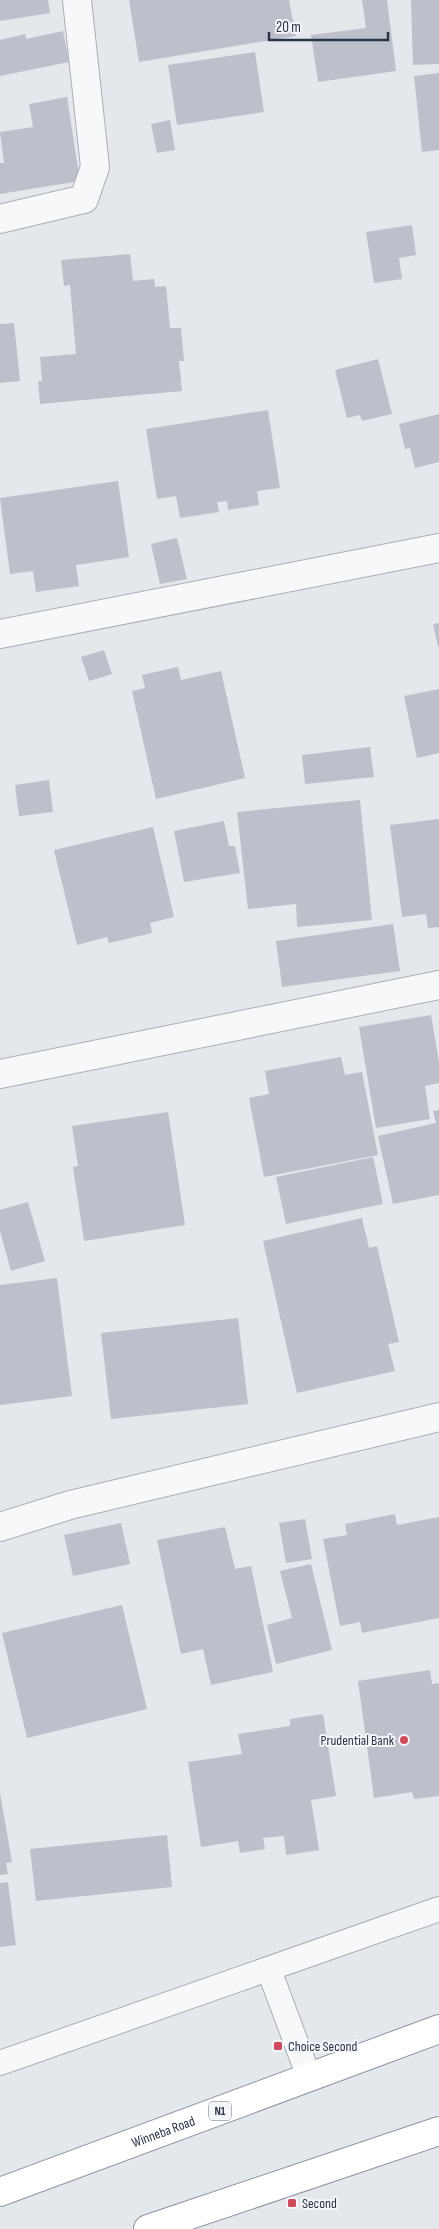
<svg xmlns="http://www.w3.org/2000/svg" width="439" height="2229" viewBox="0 0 439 2229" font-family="'Sofia Sans Condensed',sans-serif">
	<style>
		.building { fill: #bbc0ca }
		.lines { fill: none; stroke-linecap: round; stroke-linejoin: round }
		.service-casing { stroke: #a9aeb7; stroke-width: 26 }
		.minor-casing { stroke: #a9aeb7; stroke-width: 30 }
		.trunk-casing { stroke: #8b94a3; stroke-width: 30 }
		.service { stroke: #f7f8fa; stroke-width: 24 }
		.minor { stroke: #f7f8fa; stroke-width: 28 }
		.trunk { stroke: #fff; stroke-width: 28 }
		.poi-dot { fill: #d1495b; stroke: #f4f6f9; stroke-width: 2 }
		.labels { text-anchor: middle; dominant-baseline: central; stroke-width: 4; stroke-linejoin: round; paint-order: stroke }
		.shield { fill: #f4f6f9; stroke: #676e7b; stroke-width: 1 }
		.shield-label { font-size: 12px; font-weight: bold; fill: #2b3445 }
		.poi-label { font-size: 14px; fill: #2b3445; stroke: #f4f6f9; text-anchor: start }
		.street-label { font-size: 14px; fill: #2b3445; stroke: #f4f6f9 }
	</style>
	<rect width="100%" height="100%" fill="#e4e7ec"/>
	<path class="building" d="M0 0H48L50 13 0 21Z
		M129 0H289L296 36 139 62Z
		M362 0H387L396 71 318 82 311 35 366 28Z
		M411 0H439V64L413 65Z
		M63 31 69 62 0 76V40L25 34 26 39Z
		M255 52 264 112 177 125 168 65Z
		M439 73V150L422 152 414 76Z
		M67 97 80 181 0 194V163H4L0 132 33 127 29 104Z
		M170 120 175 150 157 153 151 124Z
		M412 225 416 255 399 258 402 279 374 283 366 232Z
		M130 254 133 281 154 279 155 287 166 286 170 328H181L184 361H179L182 391 40 404 38 381H42L40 357 76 354 70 285 64 286 61 260Z
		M14 323 20 381 0 383V324Z
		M378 359 392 414 362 421 360 415 347 418 335 370Z
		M268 410 280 488 257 491 259 505 228 510 227 501 217 502 219 512 180 518 176 496 157 499 146 429Z
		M439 414V462L415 468 410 448 405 449 399 424Z
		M118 481 129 557 76 565 79 586 36 592 33 571 10 574 0 498Z
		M177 538 187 579 160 584 151 544Z
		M439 623V647H438L433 624Z
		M104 650 112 674 89 681 81 657Z
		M178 667 181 680 221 671 245 778 156 799 132 691 145 688 142 675Z
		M439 689V753L417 758 404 696Z
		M370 747 374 777 305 784 302 755Z
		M49 780 53 812 19 816 15 785Z
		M360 800 372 920 297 927 296 904 248 909 237 812Z
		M439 819V927L428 928 426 914 402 917 390 825Z
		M224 821 229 846H235L240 873 184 882 174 831Z
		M153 827 174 917 150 923 152 933 109 943 107 937 77 945 54 850Z
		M393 924 400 971 282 987 276 941Z
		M431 1015 439 1062V1083L425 1086 430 1119 376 1128 359 1027Z
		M341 1057 345 1075 362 1072 378 1155 264 1177 249 1098 269 1094 265 1071Z
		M439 1110V1195L393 1204 378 1136 436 1123 433 1111Z
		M168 1112 185 1225 84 1241 73 1167 78 1166 72 1126Z
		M373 1157 383 1204 286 1224 276 1177Z
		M28 1202 45 1261 11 1271 0 1231V1210Z
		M362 1218 369 1248 377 1246 399 1342 388 1344 395 1371 297 1393 263 1241Z
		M57 1278 72 1396 0 1405V1285Z
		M238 1318 248 1404 111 1419 101 1333Z
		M395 1514 397 1525 439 1517V1618L362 1633 360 1622 340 1626 323 1539 347 1535 345 1524Z
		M305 1519 312 1559 286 1563 279 1523Z
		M121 1523 130 1564 73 1576 64 1535Z
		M225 1527 235 1569 251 1566 273 1672 211 1685 203 1649 181 1654 157 1540Z
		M311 1564 332 1650 276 1664 267 1625 292 1618 280 1571Z
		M122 1605 147 1709 27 1738 2 1633Z
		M430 1670 432 1684 439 1683V1796L414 1799 412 1792 374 1798 358 1681Z
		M323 1714 336 1796 311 1800 319 1850 286 1855 284 1836 263 1838 265 1849 240 1853 238 1841 201 1847 188 1762 242 1754 238 1734 290 1726V1719Z
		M0 1793 12 1862 6 1863 8 1874 0 1875Z
		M167 1835 172 1887 36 1901 30 1849Z
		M8 1882 16 1945 0 1947V1883Z"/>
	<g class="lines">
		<g class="service-casing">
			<path id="service" d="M269 1970 309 2077
				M0 2063 439 1909"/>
		</g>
		<g class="minor-casing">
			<path id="minor" d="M0 219 84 199 95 167 77 0
				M0 634 439 548
				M0 1074 439 985
				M0 1527 70 1505 439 1417"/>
		</g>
		<g class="trunk-casing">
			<g id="trunk">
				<path id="s1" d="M0 2192 439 2029"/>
				<path d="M148 2229 439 2131"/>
			</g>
		</g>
		<use href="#service" class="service"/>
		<use href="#minor" class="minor"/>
		<use href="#trunk" class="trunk"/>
	</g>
	<g class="poi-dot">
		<circle cx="404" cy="1740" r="5"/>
		<rect x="273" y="2041" width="10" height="10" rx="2.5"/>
		<rect x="287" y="2198" width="10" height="10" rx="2.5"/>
	</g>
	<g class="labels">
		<rect class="shield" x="209" y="2101.5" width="22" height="19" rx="4"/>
		<g class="shield-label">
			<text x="220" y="2111">N1</text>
		</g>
		<g class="poi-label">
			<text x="394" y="1740" text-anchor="end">Prudential Bank</text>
			<text x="288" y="2046">Choice Second</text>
			<text x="302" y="2203">Second</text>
		</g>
		<g class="street-label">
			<text stroke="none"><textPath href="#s1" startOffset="174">Winneba Road</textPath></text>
		</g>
	</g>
	<path d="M269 32v8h119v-8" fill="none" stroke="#2b3445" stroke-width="2.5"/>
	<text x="276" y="32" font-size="15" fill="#2b3445" stroke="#f4f6f9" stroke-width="4" paint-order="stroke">20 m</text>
</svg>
